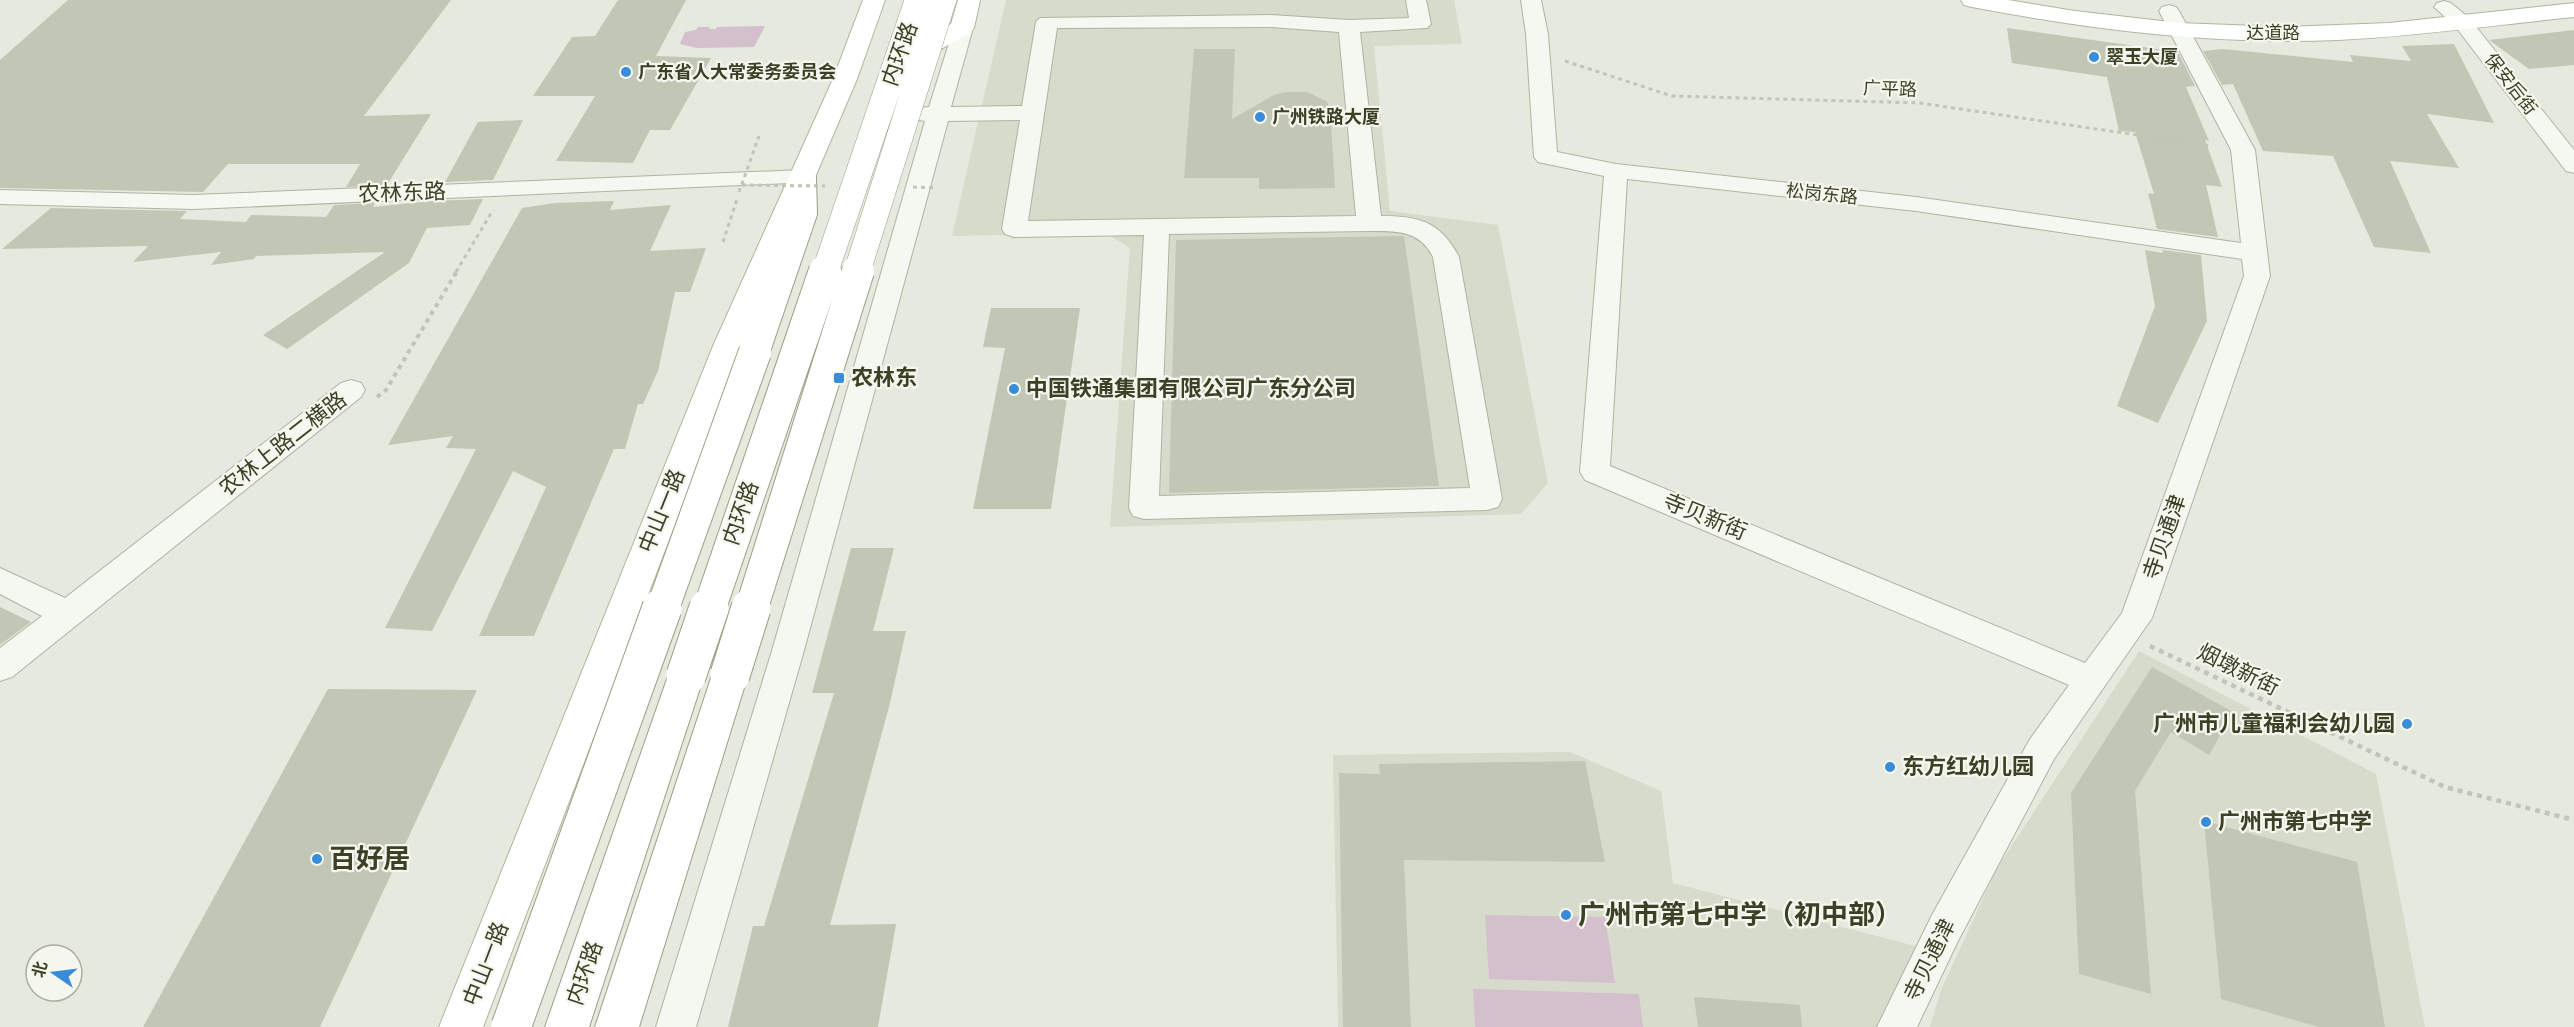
<svg xmlns="http://www.w3.org/2000/svg" width="2574" height="1027" viewBox="0 0 2574 1027" font-family="Karla,'Noto Sans SC',sans-serif">
	<style>
		.built { fill: #d7dbcc }
		.green { fill: #d4bfcc }
		.building { fill: #c2c6b5 }
		.lines { fill: none; stroke-linecap: round; stroke-linejoin: round }
		.minor-casing { stroke: #afb3a3; stroke-width: 2 }
		.major-casing { stroke: #b0b69d; stroke-width: 2 }
		.highway-casing { stroke: #9aa184; stroke-width: 2 }
		.path-far2 { stroke: #c1c4b8; stroke-width: 3; stroke-dasharray: 4 4; stroke-linecap: butt }
		.path-far1 { stroke: #c1c4b8; stroke-width: 4; stroke-dasharray: 4.5 4.5; stroke-linecap: butt }
		.path { stroke: #c1c4b8; stroke-width: 4.5; stroke-dasharray: 5 5; stroke-linecap: butt }
		.minor { fill: #f5f7f1; fill-rule: evenodd }
		.major { fill: #fff; fill-rule: evenodd }
		.highway { fill: #fff; fill-rule: evenodd }
		.highway-bridge-far2-casing { stroke: #9aa184; stroke-width: 27; stroke-linecap: butt }
		.highway-bridge-far1-casing { stroke: #9aa184; stroke-width: 34; stroke-linecap: butt }
		.highway-bridge-casing { stroke: #9aa184; stroke-width: 41; stroke-linecap: butt }
		.path-bridge { stroke: #c1c4b8; stroke-width: 3; stroke-dasharray: 4 4; stroke-linecap: butt }
		.highway-bridge-far2 { stroke: #fff; stroke-width: 26 }
		.highway-bridge-far1 { stroke: #fff; stroke-width: 32 }
		.highway-bridge { stroke: #fff; stroke-width: 39 }
		.poi-dot { fill: #398dd8; stroke: #f5f6ee; stroke-width: 2 }
		.labels { text-anchor: middle; dominant-baseline: central; stroke-width: 4.5; stroke-linejoin: round; paint-order: stroke }
		.far-street-label { font-size: 18px; fill: #3a4126; stroke: #f5f6ee }
		.far-poi-label { font-size: 18px; font-weight: bold; fill: #3a4126; stroke: #f5f6ee; text-anchor: start }
		.street-label { font-size: 22px; fill: #3a4126; stroke: #f5f6ee }
		.poi-label { font-size: 22px; font-weight: bold; fill: #3a4126; stroke: #f5f6ee; text-anchor: start }
		.near-poi-label { font-size: 27px; font-weight: bold; fill: #3a4126; stroke: #f5f6ee; text-anchor: start }
	</style>
	<rect width="100%" height="100%" fill="#e6e9de"/>
	<path class="built" d="M1006 0H1454L1462 44 1374 46 1390 211 1498 225 1548 483 1521 514 1110 527 1130 248 1105 233 952 236Z
		M2139 651 2376 774 2425 1027H1930L1941 990 1996 870Z
		M1570 752 1661 791 1673 883 1919 947 1882 1027H1338L1333 755Z"/>
	<path class="green" d="M765 26 754 47 697 48 680 44 685 32 696 30 698 27H709V29H716L717 27Z
		M1485 915 1605 917 1615 983 1489 979Z
		M1473 989 1639 994 1643 1027H1475Z"/>
	<path class="building" d="M68 0H451L364 116 431 114 387 185 346 187 360 164H228L203 192 0 188V60Z
		M618 0H686L656 56 711 58 670 130H650L633 163 556 161 595 96H533L572 37 595 36Z
		M2007 28 2178 52 2195 86 2186 87 2209 141 2205 140 2222 187 2206 185 2218 237 2157 229 2148 193 2154 194 2135 132 2119 131 2107 77 2012 63Z
		M2574 30V65L2529 69 2489 40Z
		M2454 44 2494 123 2427 114 2459 168 2390 161 2431 253 2374 247 2333 156 2263 151 2233 84 2222 85 2203 51 2223 49 2353 62 2350 55 2411 61 2402 46Z
		M1194 49H1235L1232 119 1274 95 1285 92H1307L1326 101 1330 107 1335 188 1259 189V178H1184Z
		M523 120 493 180 445 182 478 122Z
		M483 199 470 225 427 228 409 263 287 349 263 335 385 252 256 256 254 259 211 265 221 252 133 262 148 246 2 249 51 208 187 211 180 219 246 222 251 215 326 217 334 205 375 203 373 207 431 201Z
		M614 201 610 210 671 205 650 251 706 248 690 292H675L658 371 643 404H638L625 449H614L534 636H479L546 487 513 471 432 631 385 628 476 449 446 448 453 436 388 445 522 208 555 203Z
		M1404 236 1439 486 1169 493 1176 240Z
		M2145 250 2163 253 2162 250 2201 255 2207 321 2158 423 2117 406 2155 306Z
		M991 308H1080L1051 509H973L1005 348 983 347Z
		M851 548H894L873 631H906L890 703 830 925 896 924 878 1027H728L753 926H764L834 693H812Z
		M0 607 31 622 0 645Z
		M2152 667 2233 712 2209 755 2171 732 2135 791 2151 994 2079 974 2071 793Z
		M328 689 477 690 320 1027H143Z
		M1585 761 1605 862 1404 860 1411 1027H1343L1339 773 1380 774 1379 764Z
		M2204 821 2357 862 2385 1027H2319L2221 999Z
		M1694 997 1800 1005 1802 1027H1698Z"/>
	<g class="lines">
		<g class="minor-casing">
			<path id="minor" d="M1406 0H1426L1431 24 1427 28 1360 32 1381 216C1419 216 1440 221 1459 257L1502 499 1498 507 1487 510 1144 519 1133 516 1129 508 1144 235 1014 237 1005 234 1002 229 1020 120 948 121 803 654 696 1027H656L771 654 925 121 913 119 910 114 913 109 929 107 955 24 962 22 969 24 973 28 951 107 1022 106 1036 22 1040 18 1271 15 1349 20 1409 18ZM1271 27 1339 32 1356 216 1028 221 1057 28ZM1369 231C1396 231 1420 230 1433 257L1470 488 1159 496 1169 234Z
				M1521 0H1541L1548 34 1557 152 1616 164 1916 197 2241 243 2231 150 2159 11 2162 7 2169 5 2176 7 2179 11 2255 150 2270 276 2152 618 2054 759 1958 941 1917 1027H1877L1932 915 2030 739 2069 685 1585 480 1580 472 1604 176 1538 162 1534 157 1526 34ZM1627 179 1916 211 2242 259 2244 276 2122 613 2085 663 1610 466Z
				M2444 1 2451 3 2469 18 2574 150V173L2566 171 2455 26 2434 7 2437 3Z
				M803 170 811 172 815 177 811 182 194 209 0 204V190L194 195Z
				M351 380 361 383 365 390 361 397 12 677 0 681V648L42 616 0 594V568L65 598 341 383Z"/>
		</g>
		<g class="major-casing">
			<path id="major" d="M863 0H885L857 79 743 346 483 1027H439L713 346 833 79Z
				M958 0H980L974 28 970 33 923 59 915 61 907 59 903 54 907 49 951 24Z
				M1961 0H2008L2075 11 2179 23 2284 27 2389 23 2574 3V17C2495 25 2417 36 2338 40 2215 45 2093 30 1972 7L1964 5Z"/>
		</g>
		<g class="highway-casing">
			<path id="highway" d="M803 169 812 171 816 177 817 215 770 352 766 359 755 362 744 359 740 352 789 215 790 177 794 171Z
				M730 660 743 664 748 675 639 1027H595L712 675 717 664Z
				M686 661 699 665 704 676 589 1027H545L668 676 673 665Z"/>
		</g>
		<path class="path-far2" d="M1565 61 1672 96 1920 103 2212 146
			M723 242 737 199
			M456 272 493 210"/>
		<path class="path-far1" d="M377 397 386 390 457 271"/>
		<path class="path" d="M2150 646 2445 787 2574 820"/>
		<use href="#minor" class="minor"/>
		<use href="#major" class="major"/>
		<use href="#highway" class="highway"/>
		<g class="highway-bridge-far2-casing">
			<path id="highway-bridge-far2" d="M825 272 918 0
				M857 272 943 0"/>
		</g>
		<g class="highway-bridge-far1-casing">
			<path id="highway-bridge-far1" d="M662 610 755 352
				M709 610 825 271
				M751 610 858 271"/>
		</g>
		<g class="highway-bridge-casing">
			<path id="highway-bridge" d="M730 675 751 608
				M686 676 709 608
				M511 1027 662 608"/>
		</g>
		<path class="path-bridge" d="M742 185 825 186
			M913 187 936 188
			M739 192 759 136"/>
		<use href="#highway-bridge-far2" class="highway-bridge-far2"/>
		<use href="#highway-bridge-far1" class="highway-bridge-far1"/>
		<use href="#highway-bridge" class="highway-bridge"/>
	</g>
	<g class="poi-dot">
		<circle cx="2094" cy="57" r="6"/>
		<circle cx="626" cy="72" r="6"/>
		<circle cx="1260" cy="117" r="6"/>
		<rect x="833" y="372" width="12" height="12" rx="3"/>
		<circle cx="1014" cy="389" r="6"/>
		<circle cx="2407" cy="724" r="6"/>
		<circle cx="1890" cy="767" r="6"/>
		<circle cx="2206" cy="822" r="6"/>
		<circle cx="317" cy="859" r="6"/>
		<circle cx="1566" cy="915" r="6"/>
	</g>
	<g class="labels">
		<g class="far-street-label">
			<text x="2273" y="33">达道路</text>
			<text transform="translate(2511 84) rotate(52)">保安后街</text>
			<text transform="translate(1890 89) rotate(2)">广平路</text>
			<text transform="translate(1822 194) rotate(6)">松岗东路</text>
		</g>
		<g class="far-poi-label">
			<text x="2106" y="57">翠玉大厦</text>
			<text x="638" y="72">广东省人大常委务委员会</text>
			<text x="1272" y="117">广州铁路大厦</text>
		</g>
		<g class="street-label">
			<text transform="translate(900 54) rotate(-71)">内环路</text>
			<text transform="translate(402 193) rotate(-2)">农林东路</text>
			<text transform="translate(283 444) rotate(-38)">农林上路二横路</text>
			<text transform="translate(662 511) rotate(-68)">中山一路</text>
			<text transform="translate(741 513) rotate(-71)">内环路</text>
			<text transform="translate(1705 517) rotate(22)">寺贝新街</text>
			<text transform="translate(2165 537) rotate(-71)">寺贝通津</text>
			<text transform="translate(2238 670) rotate(26)">烟墩新街</text>
			<text transform="translate(1930 960) rotate(-64)">寺贝通津</text>
			<text transform="translate(486 964) rotate(-69)">中山一路</text>
			<text transform="translate(585 973) rotate(-71)">内环路</text>
		</g>
		<g class="poi-label">
			<text x="851" y="378">农林东</text>
			<text x="1026" y="389">中国铁通集团有限公司广东分公司</text>
			<text x="2395" y="724" text-anchor="end">广州市儿童福利会幼儿园</text>
			<text x="1902" y="767">东方红幼儿园</text>
			<text x="2218" y="822">广州市第七中学</text>
		</g>
		<g class="near-poi-label">
			<text x="329" y="859">百好居</text>
			<text x="1578" y="915">广州市第七中学（初中部）</text>
		</g>
	</g>
	<g transform="translate(54 973) rotate(284)"><circle r="28" fill="#f5f6ee" stroke="#aaae9e" stroke-width="1.5"/>
	<path d="M0-4.5L10 22L0 15L-10 22Z" fill="#398dd8"/>
	<text y="-9" font-size="16" font-weight="bold" text-anchor="middle" fill="#3a4126">北</text>
	</g>
</svg>
